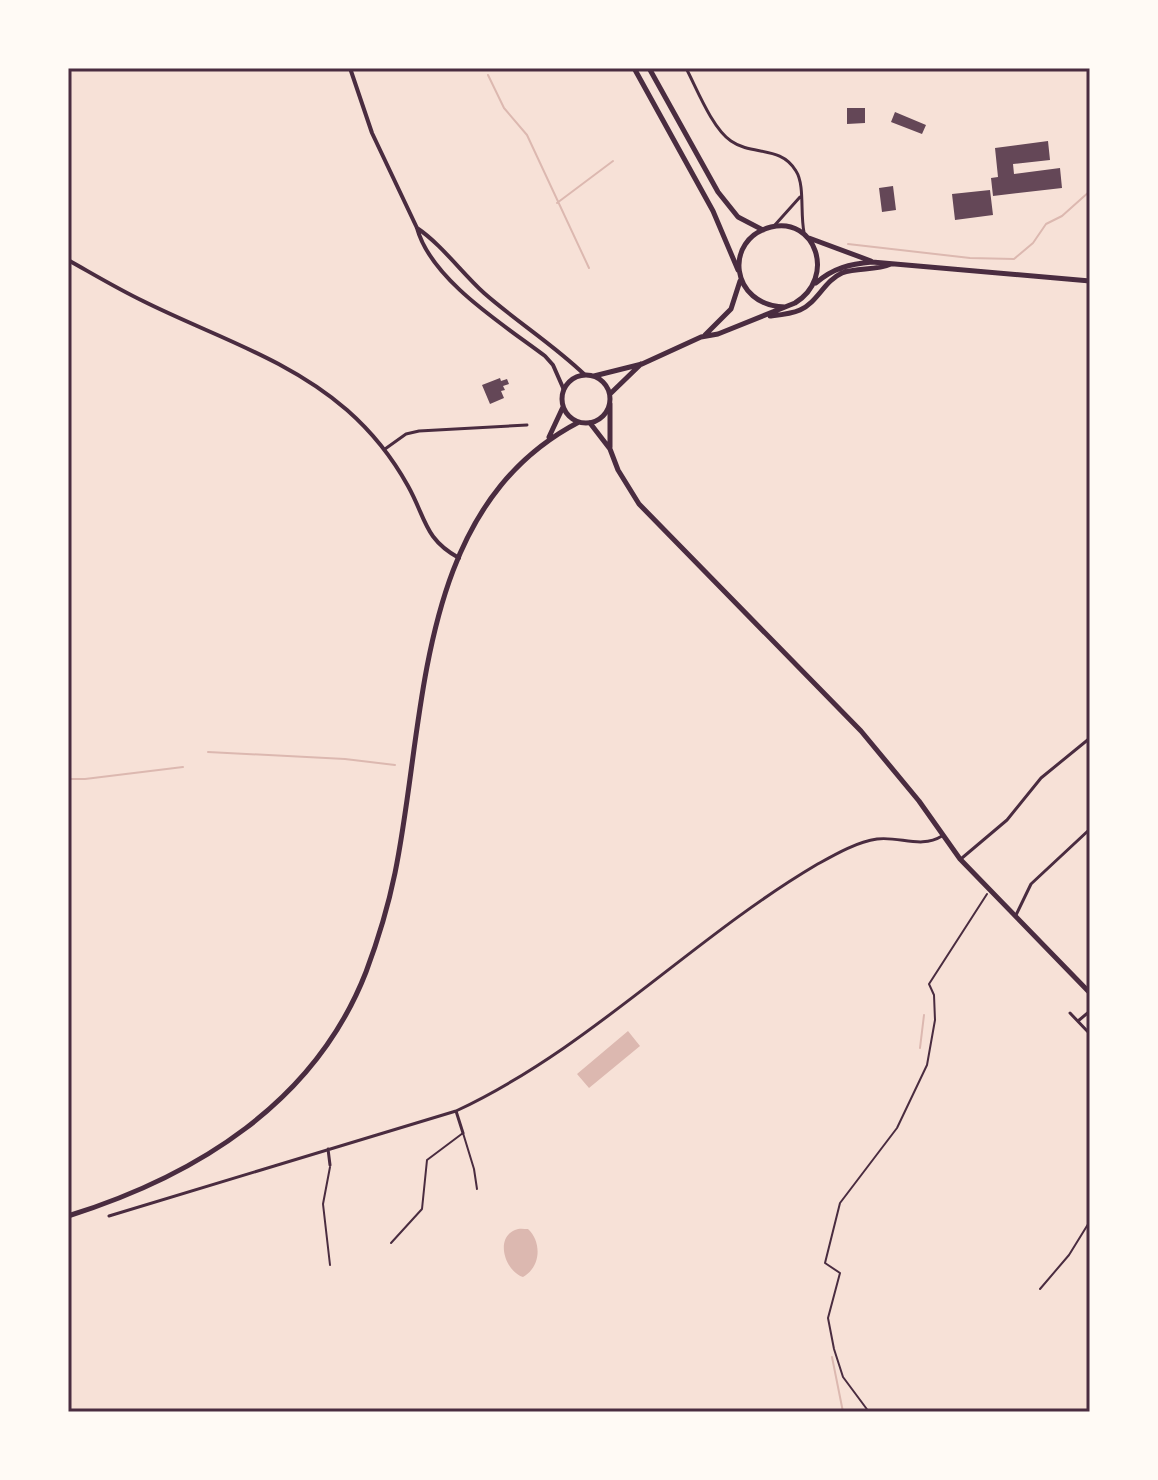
<svg xmlns="http://www.w3.org/2000/svg" width="1158" height="1480" viewBox="0 0 1158 1480" font-family="Inter,sans-serif">
	<style>
		.water { fill: #dcb8b0 }
		.lines { fill: none; stroke-linecap: round; stroke-linejoin: round }
		.stream { stroke: #dcb8b0; stroke-width: 2 }
		.building { fill: #644757 }
		.path { stroke: #4a2c40; stroke-width: 2 }
		.service { stroke: #4a2c40; stroke-width: 2 }
		.minor { stroke: #4a2c40; stroke-width: 3 }
		.tertiary { stroke: #4a2c40; stroke-width: 4 }
		.secondary { stroke: #4a2c40; stroke-width: 4 }
		.primary { stroke: #4a2c40; stroke-width: 5 }
		.trunk { stroke: #4a2c40; stroke-width: 5 }
		.neatline { fill: none; stroke: #4a2c40; stroke-width: 3 }
	</style>
	<rect width="100%" height="100%" fill="#f7e1d7"/>
	<path class="water" d="M628 1031 640 1046 589 1088 577 1074Z
		M528 1229C542 1242 541 1267 523 1277 506 1272 494 1239 515 1230 519 1228 524 1229 528 1229Z"/>
	<g class="lines">
		<path class="stream" d="M488 75 504 108 527 135 589 268
			M557 203 613 161
			M848 244 970 258 1014 259 1033 243 1046 224 1062 216 1090 191
			M208 752 345 759 395 765
			M68 779H85L183 767
			M920 1048 924 1015
			M832 1357 843 1412"/>
	</g>
	<path class="building" d="M847 108H865V123L847 124Z
		M895 112 926 125 922 134 891 122Z
		M1048 141 1050 160 1013 164 1014 174 1060 168 1062 188 993 196 991 178 998 177 995 148Z
		M893 186 896 210 882 212 879 188Z
		M990 190 993 215 955 220 952 194Z
		M500 378 501 381 507 379 509 384 503 386 505 390 501 391 504 398 490 404 482 385Z"/>
	<g class="lines">
		<path class="path" d="M1040 1289 1069 1255 1090 1221
			M869 1412 843 1377 834 1349 828 1318 840 1273 825 1263 840 1203 897 1128 927 1065 935 1020 934 995 929 984 987 894"/>
		<path class="service" d="M330 1167 323 1204 330 1265
			M391 1243 422 1209 427 1160 463 1133 474 1169 477 1189"/>
		<path class="minor" d="M686 68C697 89 712 128 731 141 752 156 781 145 796 171 805 185 800 214 804 232
			M774 226 800 197
			M385 449 406 434 419 431 527 425
			M962 858 1007 820 1041 778 1090 738
			M1016 915 1031 884 1090 829
			M1070 1013 1090 1034
			M1078 1021 1090 1011
			M456 1111 463 1133
			M328 1149 330 1165
			M109 1216 456 1111C589 1049 691 939 816 865 834 855 856 842 877 839 900 836 921 849 942 836"/>
		<path class="tertiary" d="M68 260C93 274 118 289 143 301 213 336 287 358 347 410 372 432 392 457 408 486 426 518 424 539 459 558"/>
		<path class="secondary" d="M350 68 372 133 417 228C431 280 504 325 545 356L553 365 564 390
			M417 228C441 244 462 273 484 293 517 322 554 345 585 375"/>
		<path class="primary" d="M610 404V447
			M590 423 610 449 618 470 639 504 861 731 919 801 960 859 1090 993"/>
		<path class="trunk" d="M634 68 713 211 738 270
			M649 68 718 192 738 217 763 230
			M809 238 871 261
			M816 283C833 268 850 264 872 262L1090 281
			M770 316C779 315 791 314 800 310 818 302 824 281 842 273 858 267 875 271 891 264
			M705 335 731 309 740 281
			M562 399a24 24 0 1 1 48 0a24 24 0 1 1-48 0Z
			M594 376 642 364 701 337 718 334 795 303C837 277 815 216 771 227 723 239 730 306 785 307
			M610 394 641 364
			M549 437 563 407
			M68 1216C196 1176 315 1103 366 972 378 940 388 907 395 873 427 717 414 508 579 422"/>
	</g>
	<rect width="1158" height="1480" fill="none" stroke="#fffaf5" stroke-width="140"/>
	<rect x="70" y="70" width="1018" height="1340" class="neatline"/>
</svg>
